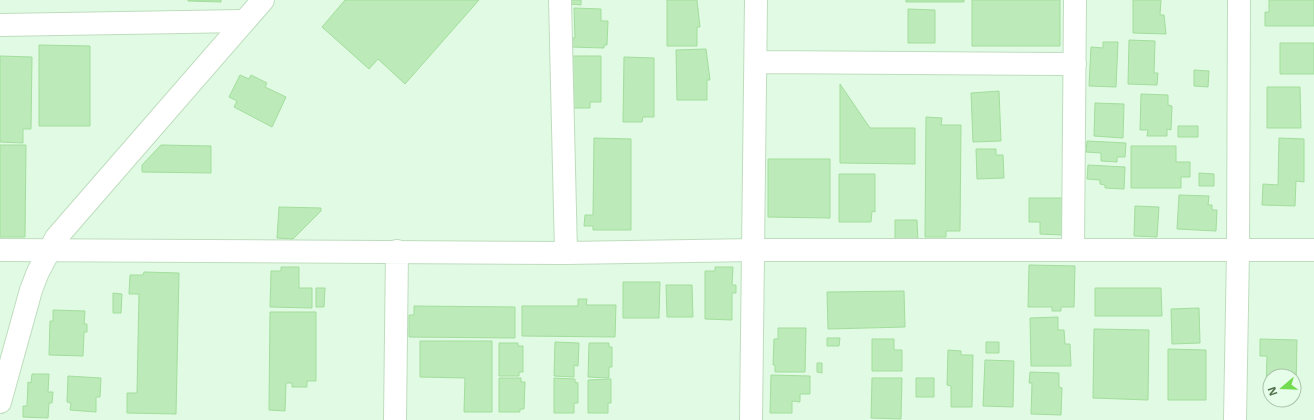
<svg xmlns="http://www.w3.org/2000/svg" width="1314" height="420" viewBox="0 0 1314 420" font-family="'Open Sans',sans-serif">
	<style>
		.building { fill: #bceab9; stroke: #a2de9c }
		.lines { fill: none; stroke-linecap: round; stroke-linejoin: round }
		.minor-casing { stroke: #beddbe; stroke-width: 24 }
		.tertiary-casing { stroke: #beddbe; stroke-width: 24 }
		.minor { stroke: #fff; stroke-width: 22 }
		.tertiary { stroke: #fff; stroke-width: 22 }
	</style>
	<rect width="100%" height="100%" fill="#e1fae4"/>
	<path class="building" d="M188 0H221V2L188 1Z
		M345 0H479L405 84 378 59 369 69 322 27Z
		M570 0H581V5L570 4Z
		M667 0H697L700 27H697V46H667Z
		M906 0H964V2H906Z
		M972 0H1060V46H972Z
		M1133 0H1161L1160 15H1164L1166 34 1133 33Z
		M1269 0H1314V26H1265V12H1269Z
		M574 8 601 9V21H608L607 45H604V48L572 47 573 38H575Z
		M908 9 935 10V43H908Z
		M1129 40 1155 41 1154 73H1158L1157 85 1128 84Z
		M1103 42H1118L1116 87 1089 86 1091 47 1103 48Z
		M1280 43H1314V74H1280Z
		M39 45 90 46V126H39Z
		M706 49 710 80H707V100H677L676 50Z
		M0 56 32 57 31 129H23V143L0 142Z
		M571 56H601V102H590V108H571Z
		M624 57 654 58V117H643L642 122H623Z
		M1194 70 1209 71 1208 87 1194 86Z
		M240 75 249 79 251 75 267 83 265 87 286 97 272 127 234 107 237 101 229 97Z
		M840 84 870 128H915V164L840 163Z
		M1267 87H1300L1301 128H1267Z
		M999 91 1001 141 973 142 971 93Z
		M1141 94 1168 95V105L1172 106 1171 130 1167 129V136H1147L1148 130H1140Z
		M1095 103 1124 104 1123 138 1094 136Z
		M926 117 942 118 941 125H961L960 231H946V237H925Z
		M1178 126H1198V137H1178Z
		M594 138 631 139V230H593V226H584L585 215H593Z
		M1279 138 1304 139V182L1296 181 1295 206 1262 205 1263 184 1278 185Z
		M1087 141 1126 143 1125 157H1117V162L1101 161V153L1086 152Z
		M0 145H26L25 237H0Z
		M161 145 211 146V173L142 172V165Z
		M1131 146H1176V162H1190V177H1181V188H1131Z
		M976 149H996V155H1003L1004 178 977 179Z
		M768 159H830V218L768 217Z
		M1088 165 1125 167 1124 189 1105 188V185L1100 184V180L1087 179Z
		M1199 173 1214 174V186H1199Z
		M839 174H875V212L872 211 871 222H839Z
		M1179 195 1209 196 1208 205H1212V210H1217L1216 231 1177 229Z
		M1029 198H1063V235L1040 234V222H1029Z
		M1135 206 1159 207 1157 237 1134 236Z
		M279 207 321 208V211L293 239 277 238Z
		M895 220H917L918 241H895Z
		M1029 265 1075 266 1074 307H1061V311H1052V307H1028Z
		M281 267H299V288H312V308L270 307 271 271H281Z
		M715 267H733L732 285H736V293H732V320L705 319V271H715Z
		M144 272 179 273 176 414 127 413V393H137L139 294H129L130 275H143Z
		M623 282H660L659 318H623Z
		M666 285H692L693 317H667Z
		M316 288H325L324 307H316Z
		M1095 288H1161L1162 316H1095Z
		M904 291 905 327 828 329 827 292Z
		M113 293 122 294 121 313H113Z
		M578 299H587L586 305H616L615 337 522 336V306H578Z
		M414 306 515 307V338L409 337V315H414Z
		M1199 308 1200 343 1172 344 1171 309Z
		M53 310 85 311 84 324H87V332H84L83 356 49 355 50 321H53Z
		M270 312H316V381H307V387H292V383H286L285 411 269 410Z
		M1058 317V330H1064L1065 344H1070L1071 366H1031L1030 318Z
		M778 328H806L805 372H775V365H773L774 339H778Z
		M1094 329 1149 330 1148 400 1093 398Z
		M827 338H840L839 346H827Z
		M872 339H894V350H902V371H872Z
		M1260 339 1297 340 1296 389H1294V376H1270V388H1266L1267 356H1260Z
		M420 341H492V412H464L465 378 420 377Z
		M555 342 579 343 578 366 574 365V377L554 376Z
		M986 342H999V353H986Z
		M499 343H518V346H523V372H519V376H499Z
		M589 343H609V347H612V367H609V378L588 377Z
		M1168 349 1206 350V400H1168Z
		M948 350 961 351V355H973L972 407H951V386L947 385Z
		M985 360 1014 361 1013 407 983 406Z
		M817 363H822V373L817 372Z
		M1030 372 1059 373V387L1062 388 1061 415 1031 414 1032 383H1029Z
		M32 374H49L48 392H53L52 403H49L48 418 23 417V406H27L28 382 31 383Z
		M771 375 810 376V394H800V402L792 401V413H770Z
		M68 376 101 378 100 397H96V412L70 410 71 403 67 402Z
		M499 378H521V382H525L524 409H520V412H499Z
		M554 378 575 379V382L578 383V403H574V413H554Z
		M872 378H902L901 419 871 418Z
		M916 378H934V397H916Z
		M611 379V403H608V413H588V380Z"/>
	<g class="lines">
		<g class="minor-casing">
			<path id="minor" d="M560 0 566 253
				M0 25 244 21
				M756 62 1075 64
				M1073 249 1075 0
				M0 250 566 253 754 250H1314
				M395 420 397 251
				M751 420 756 0"/>
		</g>
		<g class="tertiary-casing">
			<path id="tertiary" d="M0 402 31 290 38 272 56 238 263 0
				M1235 420 1238 251 1239 0"/>
		</g>
		<use href="#minor" class="minor"/>
		<use href="#tertiary" class="tertiary"/>
	</g>
	<g transform="translate(1282 388) rotate(251)"><circle r="19" fill="#e6fde9" stroke="#a9c4a9"/>
	<path d="M0-3L7 15L0 10L-7 15Z" fill="#72db4f"/>
	<text y="-6" font-size="11" font-weight="bold" text-anchor="middle" fill="#4e6e4a">N</text>
	</g>
</svg>
